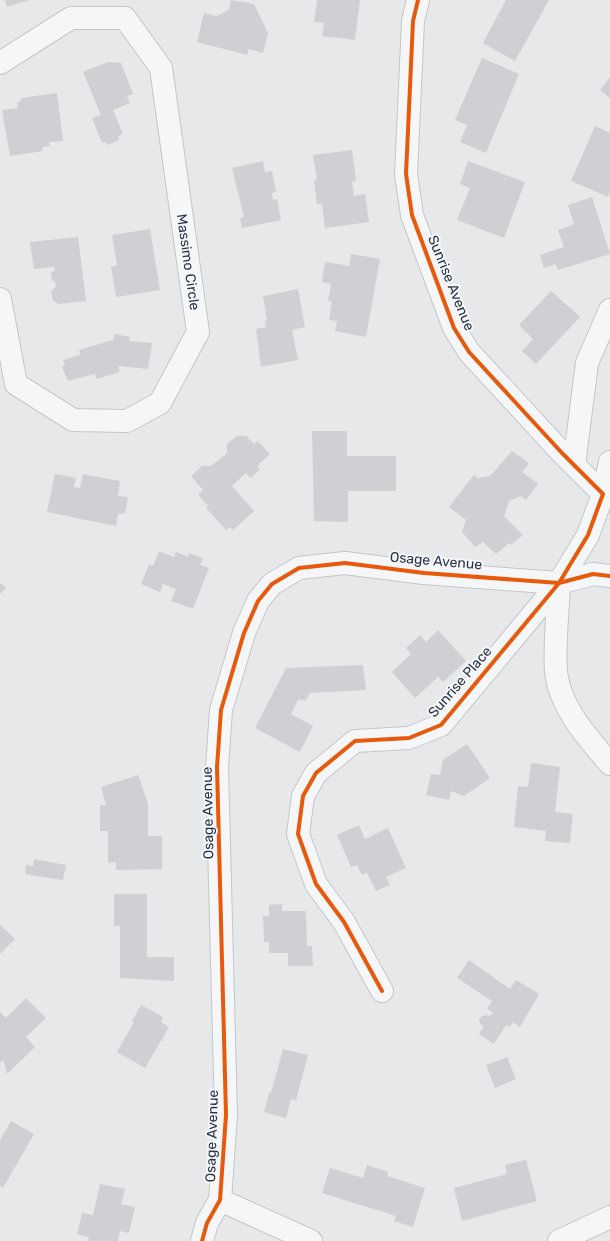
<svg xmlns="http://www.w3.org/2000/svg" width="610" height="1241" viewBox="0 0 610 1241" font-family="Rubik,sans-serif">
	<style>
		.building { fill: #ced0d3 }
		.lines { fill: none; stroke-linecap: round; stroke-linejoin: round }
		.minor-casing { stroke: #c4c6c8; stroke-width: 24 }
		.minor { stroke: #f5f6f7; stroke-width: 22 }
		.cycleway-casing { stroke: #f4f6f9; stroke-width: 6 }
		.cycleway { stroke: #e8590c; stroke-width: 4 }
		.labels { text-anchor: middle; dominant-baseline: central; stroke-width: 4; stroke-linejoin: round; paint-order: stroke }
		.street-label { font-size: 14px; fill: #2b3445; stroke: #f4f6f9 }
	</style>
	<rect width="100%" height="100%" fill="#e6e8ea"/>
	<path class="building" d="M5 0H30L7 7Z
		M231 0 254 4 268 33 263 53 249 49 247 55 197 42 204 13 216 16 229 10Z
		M317 0H360L355 40 322 36 324 23 314 22Z
		M506 0H549L515 61 483 43Z
		M482 58 519 74 486 153 460 142 467 125 455 120Z
		M108 62 121 63 133 94 127 96 130 103 113 110 123 134 118 136 119 140 108 145 106 142 102 143 92 118 101 115 83 72Z
		M610 77V98L600 90Z
		M57 93 63 141 49 142 50 146 42 147 43 151 10 156 2 110 18 108 17 102 21 101V98Z
		M595 126 610 133V192L608 197 571 181Z
		M352 150 356 180 352 182 354 196 365 194 369 222 325 228 322 204H317L314 181 317 180 313 155Z
		M263 161 265 172 272 171 276 192 272 193 273 200 277 199 281 220 242 228 240 218 244 217 232 168Z
		M468 161 525 182 504 238 457 220 470 188 460 184Z
		M592 197 610 254 558 270 556 264 544 268 540 255 564 247 558 230 574 224 568 205Z
		M150 229 160 290 116 297 111 267 117 265 112 235Z
		M78 237 86 301 59 304 53 301 51 291 56 287 55 281H52L51 272 55 271 54 267 34 269 30 242Z
		M351 254 380 259 366 337 335 331 337 321 329 320 332 301H328L331 284 322 282 325 262 349 266Z
		M298 289 305 327 292 330 298 360 261 367 256 329 266 327 265 321 267 320 263 296Z
		M551 291 580 317 536 364 522 351 533 339 519 325Z
		M115 334 130 337 129 341 152 343 148 369 118 366 120 372 96 379 95 374 68 381 62 367 65 364 63 360 80 355 79 350 113 340Z
		M312 431H347V456H396V491H348V522L314 521Z
		M237 436H246L254 444 258 441 270 454 257 466 260 469 251 478 246 473 232 486 254 511 233 530 230 527 226 530 206 508 208 506 198 494 203 490 191 476 202 466H211L225 455 227 453V444Z
		M512 451 529 463 522 472 538 484 526 500 521 496 509 501 504 516 523 535 511 545 509 543 496 554 483 542 475 547 462 532 466 520 449 507 474 475 478 478 490 476Z
		M55 474 76 478 74 487 80 488 83 474 120 481 118 496 128 497 125 513 118 514 116 526 47 512Z
		M159 551 174 557 176 552 188 557 189 553 203 558 200 565 209 568 193 609 171 601 176 589 163 584 160 592 141 584 149 564 153 566Z
		M0 583 6 588 0 594Z
		M438 630 466 661 443 682 438 677 415 698 392 672 411 654 406 648 420 635 426 642Z
		M363 665 366 690 310 693 306 700H298L291 714 313 726 300 752 255 728 286 668Z
		M467 744 490 778 464 796 451 791 449 800 426 795 431 774 440 775 443 760Z
		M531 763 560 767 555 812 573 814 570 843 545 841 546 831 514 827 518 786 528 787Z
		M138 775 148 804V836H162V869L116 870V862L108 863V831H100V805H106L101 787Z
		M359 825 365 839 388 828 406 868 386 877 390 885 376 891 367 873 362 875 357 865 351 867 337 835Z
		M34 859 66 865 63 880 25 874 26 865 33 866Z
		M114 894H147V957H174V981L120 978V926H114Z
		M282 904V911H306L307 946H312L313 966H288V953H269V942H264L263 916H269V905Z
		M0 925 15 939 0 954Z
		M469 960 510 989 516 980 539 994 520 1027 513 1022 510 1027 506 1025 494 1044 479 1034 484 1026 480 1024 479 1020 482 1016 487 1015 490 1016 493 1013 487 1009 492 1001 457 978Z
		M26 998 46 1018 26 1037 35 1047 7 1074 4 1062 3 1060 0 1063V1012L6 1018Z
		M141 1005 163 1017 161 1022 169 1027 145 1068 117 1052 134 1022 132 1021Z
		M283 1049 308 1055 296 1100 291 1099 286 1118 264 1112 269 1093H271Z
		M507 1057 516 1079 495 1088 486 1065Z
		M11 1121 34 1134 3 1188 0 1186V1140Z
		M526 1160 537 1201 462 1221 454 1188 507 1174 505 1165Z
		M367 1165 388 1172 387 1176 425 1188 413 1227 394 1221 396 1216 322 1193 330 1168 363 1178Z
		M100 1184 125 1189 121 1204 135 1207 129 1233 120 1231 118 1241H88L89 1237 77 1234 82 1213 93 1215Z"/>
	<g class="lines">
		<g class="minor-casing">
			<path id="minor" d="M0 63 71 18H125L161 68 198 332 160 403 127 421 73 420 16 384 0 299
				M574 465 587 363 610 310
				M603 494 610 462
				M559 583C558 610 554 646 556 672 560 708 588 738 610 764
				M382 991 344 922 316 884 298 834 303 796 316 773 355 741 409 738 441 725 559 583 588 535 603 494 562 453 469 352 454 328 412 215 406 174 413 21 418 0
				M220 1200 311 1241
				M202 1241 207 1223 220 1200 226 1115 217 767 221 710 244 633 258 601 272 584 299 568 345 563 424 573 559 583 593 574 610 576
				M559 1241 610 1217"/>
		</g>
		<use href="#minor" class="minor"/>
		<g class="cycleway-casing">
			<path id="cycleway" d="M382 991 344 922 316 884 298 834 303 796 316 773 355 741 409 738 441 725 559 583 588 535 603 494 562 453 469 352 454 328 412 215 406 174 413 21 418 0
				M202 1241 207 1223 220 1200 226 1115 217 767 221 710 244 633 258 601 272 584 299 568 345 563 424 573 559 583 593 574 610 576"/>
		</g>
		<use href="#cycleway" class="cycleway"/>
	</g>
	<g class="labels">
		<g class="street-label">
			<text transform="translate(188 262) rotate(82)">Massimo Circle</text>
			<text transform="translate(451 283) rotate(68)">Sunrise Avenue</text>
			<text transform="translate(436 561) rotate(5)">Osage Avenue</text>
			<text transform="translate(460 682) rotate(-49)">Sunrise Place</text>
			<text transform="translate(208 813) rotate(-91)">Osage Avenue</text>
			<text transform="translate(212 1136) rotate(-88)">Osage Avenue</text>
		</g>
	</g>
</svg>
